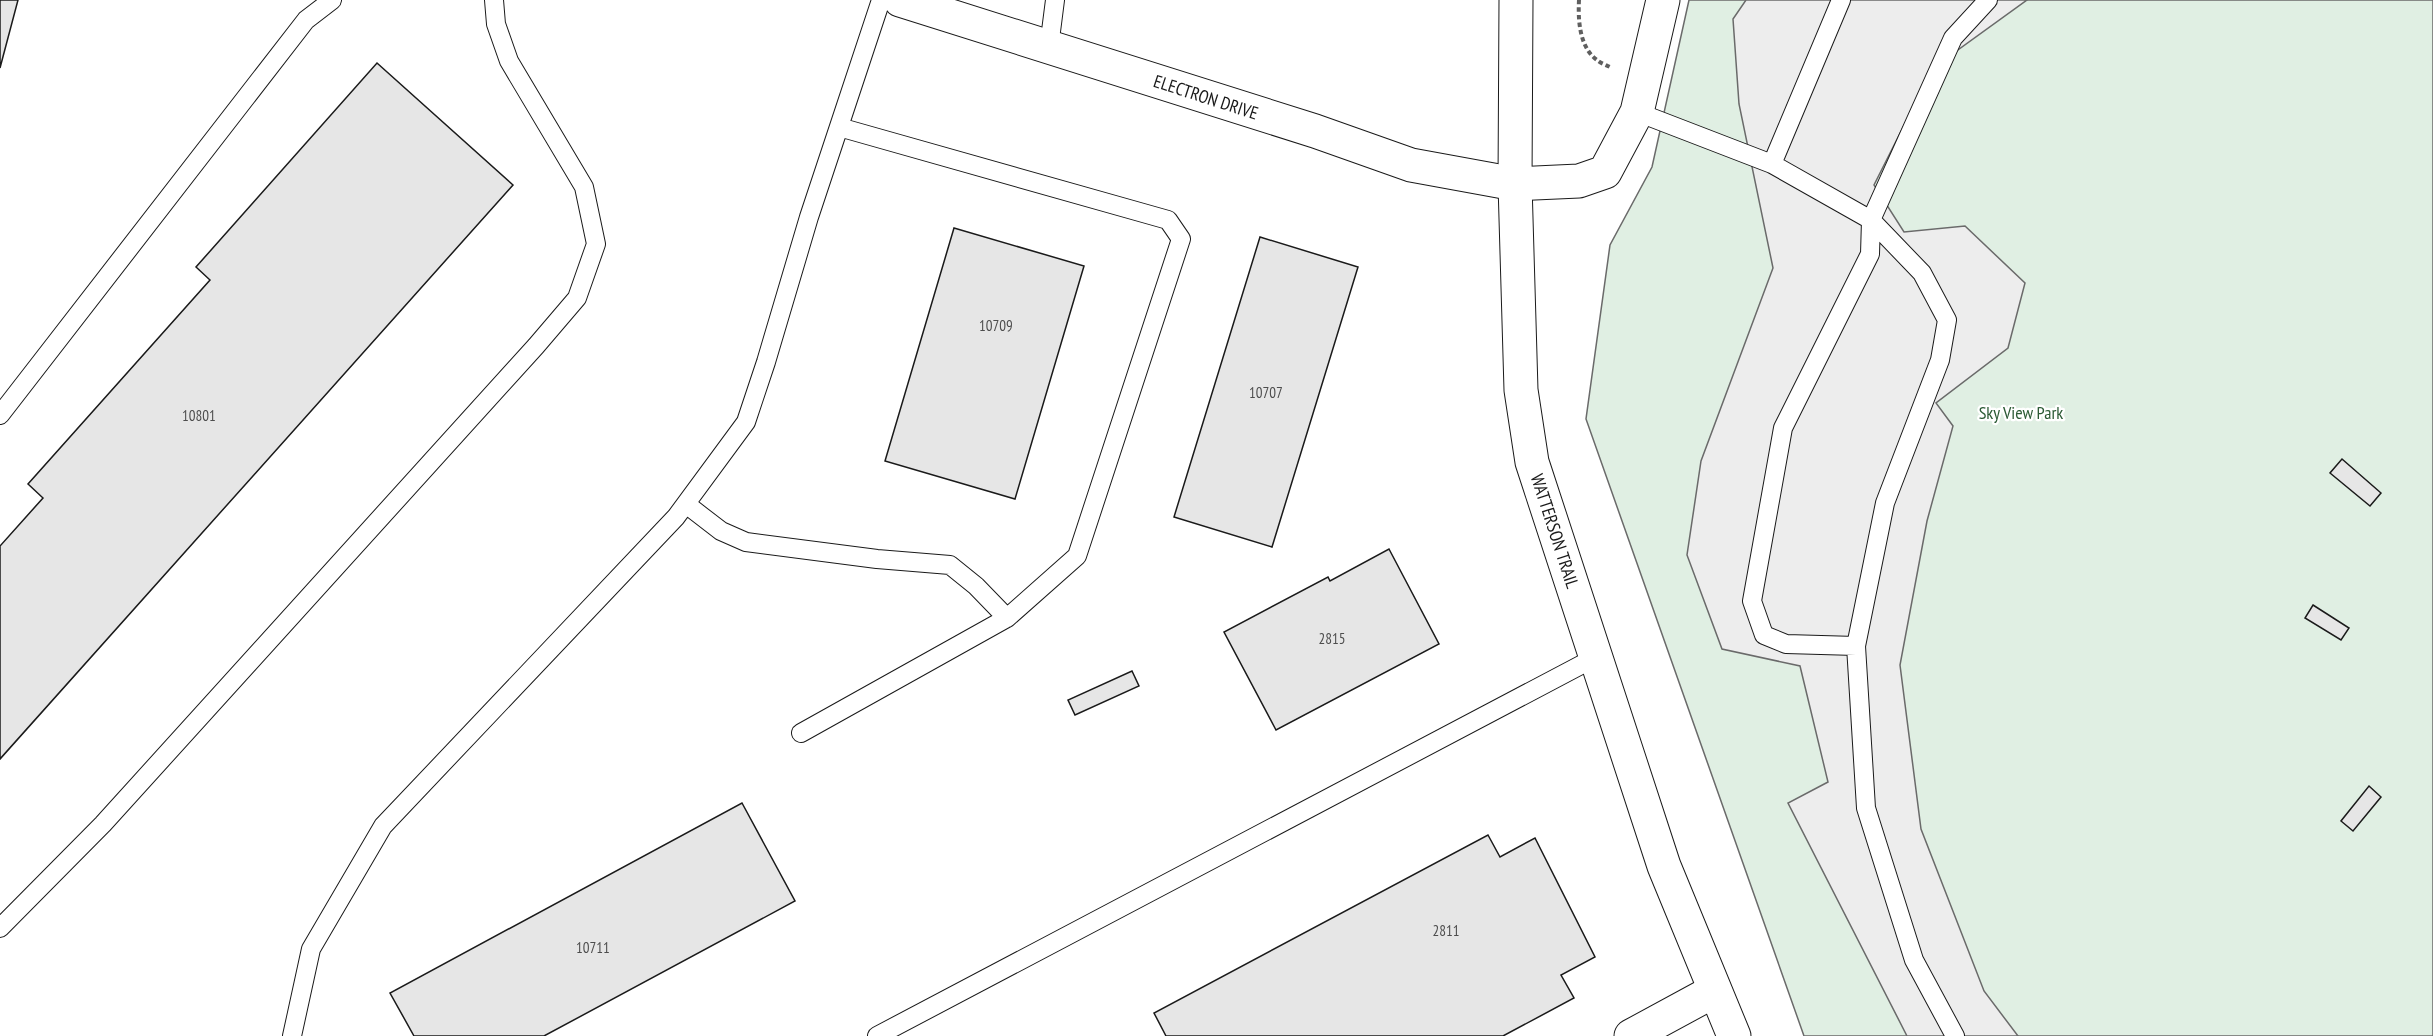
<svg xmlns="http://www.w3.org/2000/svg" width="2433" height="1036" viewBox="0 0 2433 1036" font-family="'PT Sans Narrow',sans-serif">
	<style>
		.green { fill: #e0efe3; stroke: #6a6a6a; stroke-width: 1.5 }
		.parking { fill: #ededed; stroke: #6a6a6a; stroke-width: 1.5 }
		.building { fill: #e6e6e6; stroke: #1a1a1a; stroke-width: 1.5 }
		.lines { fill: none; stroke-linecap: round; stroke-linejoin: round }
		.service-casing { stroke: #1a1a1a; stroke-width: 20 }
		.minor-casing { stroke: #1a1a1a; stroke-width: 35 }
		.tertiary-casing { stroke: #1a1a1a; stroke-width: 35 }
		.secondary-casing { stroke: #1a1a1a; stroke-width: 35 }
		.path { stroke: #5f5f5f; stroke-width: 4; stroke-dasharray: 4.5 3; stroke-linecap: butt }
		.service { stroke: #fff; stroke-width: 18 }
		.minor { stroke: #fff; stroke-width: 33 }
		.tertiary { stroke: #fff; stroke-width: 33 }
		.secondary { stroke: #fff; stroke-width: 33 }
		.labels { text-anchor: middle; dominant-baseline: central; stroke-width: 4.5; stroke-linejoin: round; paint-order: stroke }
		.number-label { font-size: 15px; fill: #4d4d4d }
		.street-label { font-size: 18px; fill: #1a1a1a; stroke: #fff }
		.park-label { font-size: 18px; fill: #2b5a34; stroke: #fff }
	</style>
	<rect width="100%" height="100%" fill="#fff"/>
	<path class="green" d="M1689 0H2433V1036H1804L1586 419 1610 245 1652 167Z"/>
	<path class="parking" d="M1746 0H2027L1933 68 1874 185 1904 232 1965 226 2025 283 2008 348 1936 403 1953 426 1927 521 1900 665 1921 829 1984 991 2018 1036H1907L1788 803 1828 782 1800 666 1722 649 1687 555 1701 461 1773 268 1739 104 1733 19Z"/>
	<path class="building" d="M0 0H18L0 68Z
		M377 63 513 185 0 759V546L43 498 28 484 210 280 196 267Z
		M954 228 1084 266 1015 499 885 461Z
		M1260 237 1358 267 1272 547 1174 517Z
		M2342 459 2381 493 2370 506 2330 473Z
		M1389 549 1439 644 1276 730 1224 632 1328 577 1330 581Z
		M2313 605 2349 628 2341 640 2305 618Z
		M1132 671 1139 686 1075 715 1068 700Z
		M2369 786 2381 797 2353 831 2341 821Z
		M742 803 795 901 544 1036H414L390 993Z
		M1488 835 1500 857 1535 838 1595 957 1561 975 1574 998 1503 1036H1166L1154 1013Z"/>
	<g class="lines">
		<g class="service-casing">
			<path id="service" d="M1049 47 1055 0
				M1637 112 1772 164 1871 220 1922 273 1947 320 1940 360 1885 503 1856 646
				M1772 164 1841 0
				M0 415 306 20 332 0
				M686 504 721 531 746 542 877 559 950 565 976 586 1007 618
				M801 733 1007 618 1077 556 1181 239 1168 220 839 127
				M0 928 103 824 536 346 577 298 596 244 584 187 509 61 496 24 494 0
				M292 1036 311 949 383 826 676 517 746 422 766 362 809 217 881 0
				M877 1036 1596 657
				M1955 1036 1914 960 1866 808 1856 646 1786 644 1764 635 1752 601 1783 428 1870 254 1871 220 1953 38 1988 0"/>
		</g>
		<g class="minor-casing">
			<path id="minor" d="M1515 184 1579 181 1605 172 1637 112 1663 0
				M1631 1036 1714 991"/>
		</g>
		<g class="tertiary-casing">
			<path id="tertiary" d="M900 0 1315 131 1411 165 1515 184"/>
		</g>
		<g class="secondary-casing">
			<path id="secondary" d="M1516 0 1515 184 1521 390 1532 462 1664 866 1734 1036"/>
		</g>
		<path class="path" d="M1579 0C1578 19 1579 47 1597 60 1600 63 1606 65 1610 67"/>
		<use href="#service" class="service"/>
		<use href="#minor" class="minor"/>
		<use href="#tertiary" class="tertiary"/>
		<use href="#secondary" class="secondary"/>
	</g>
	<g class="labels">
		<g class="number-label">
			<text x="996" y="325">10709</text>
			<text x="1266" y="392">10707</text>
			<text x="199" y="415">10801</text>
			<text x="1332" y="638">2815</text>
			<text x="1446" y="930">2811</text>
			<text x="593" y="947">10711</text>
		</g>
		<g class="street-label">
			<text transform="translate(1206 97) rotate(18)">ELECTRON DRIVE</text>
			<text transform="translate(1555 531) rotate(72)">WATTERSON TRAIL</text>
		</g>
		<g class="park-label">
			<text x="2021" y="412">Sky View Park</text>
		</g>
	</g>
</svg>
